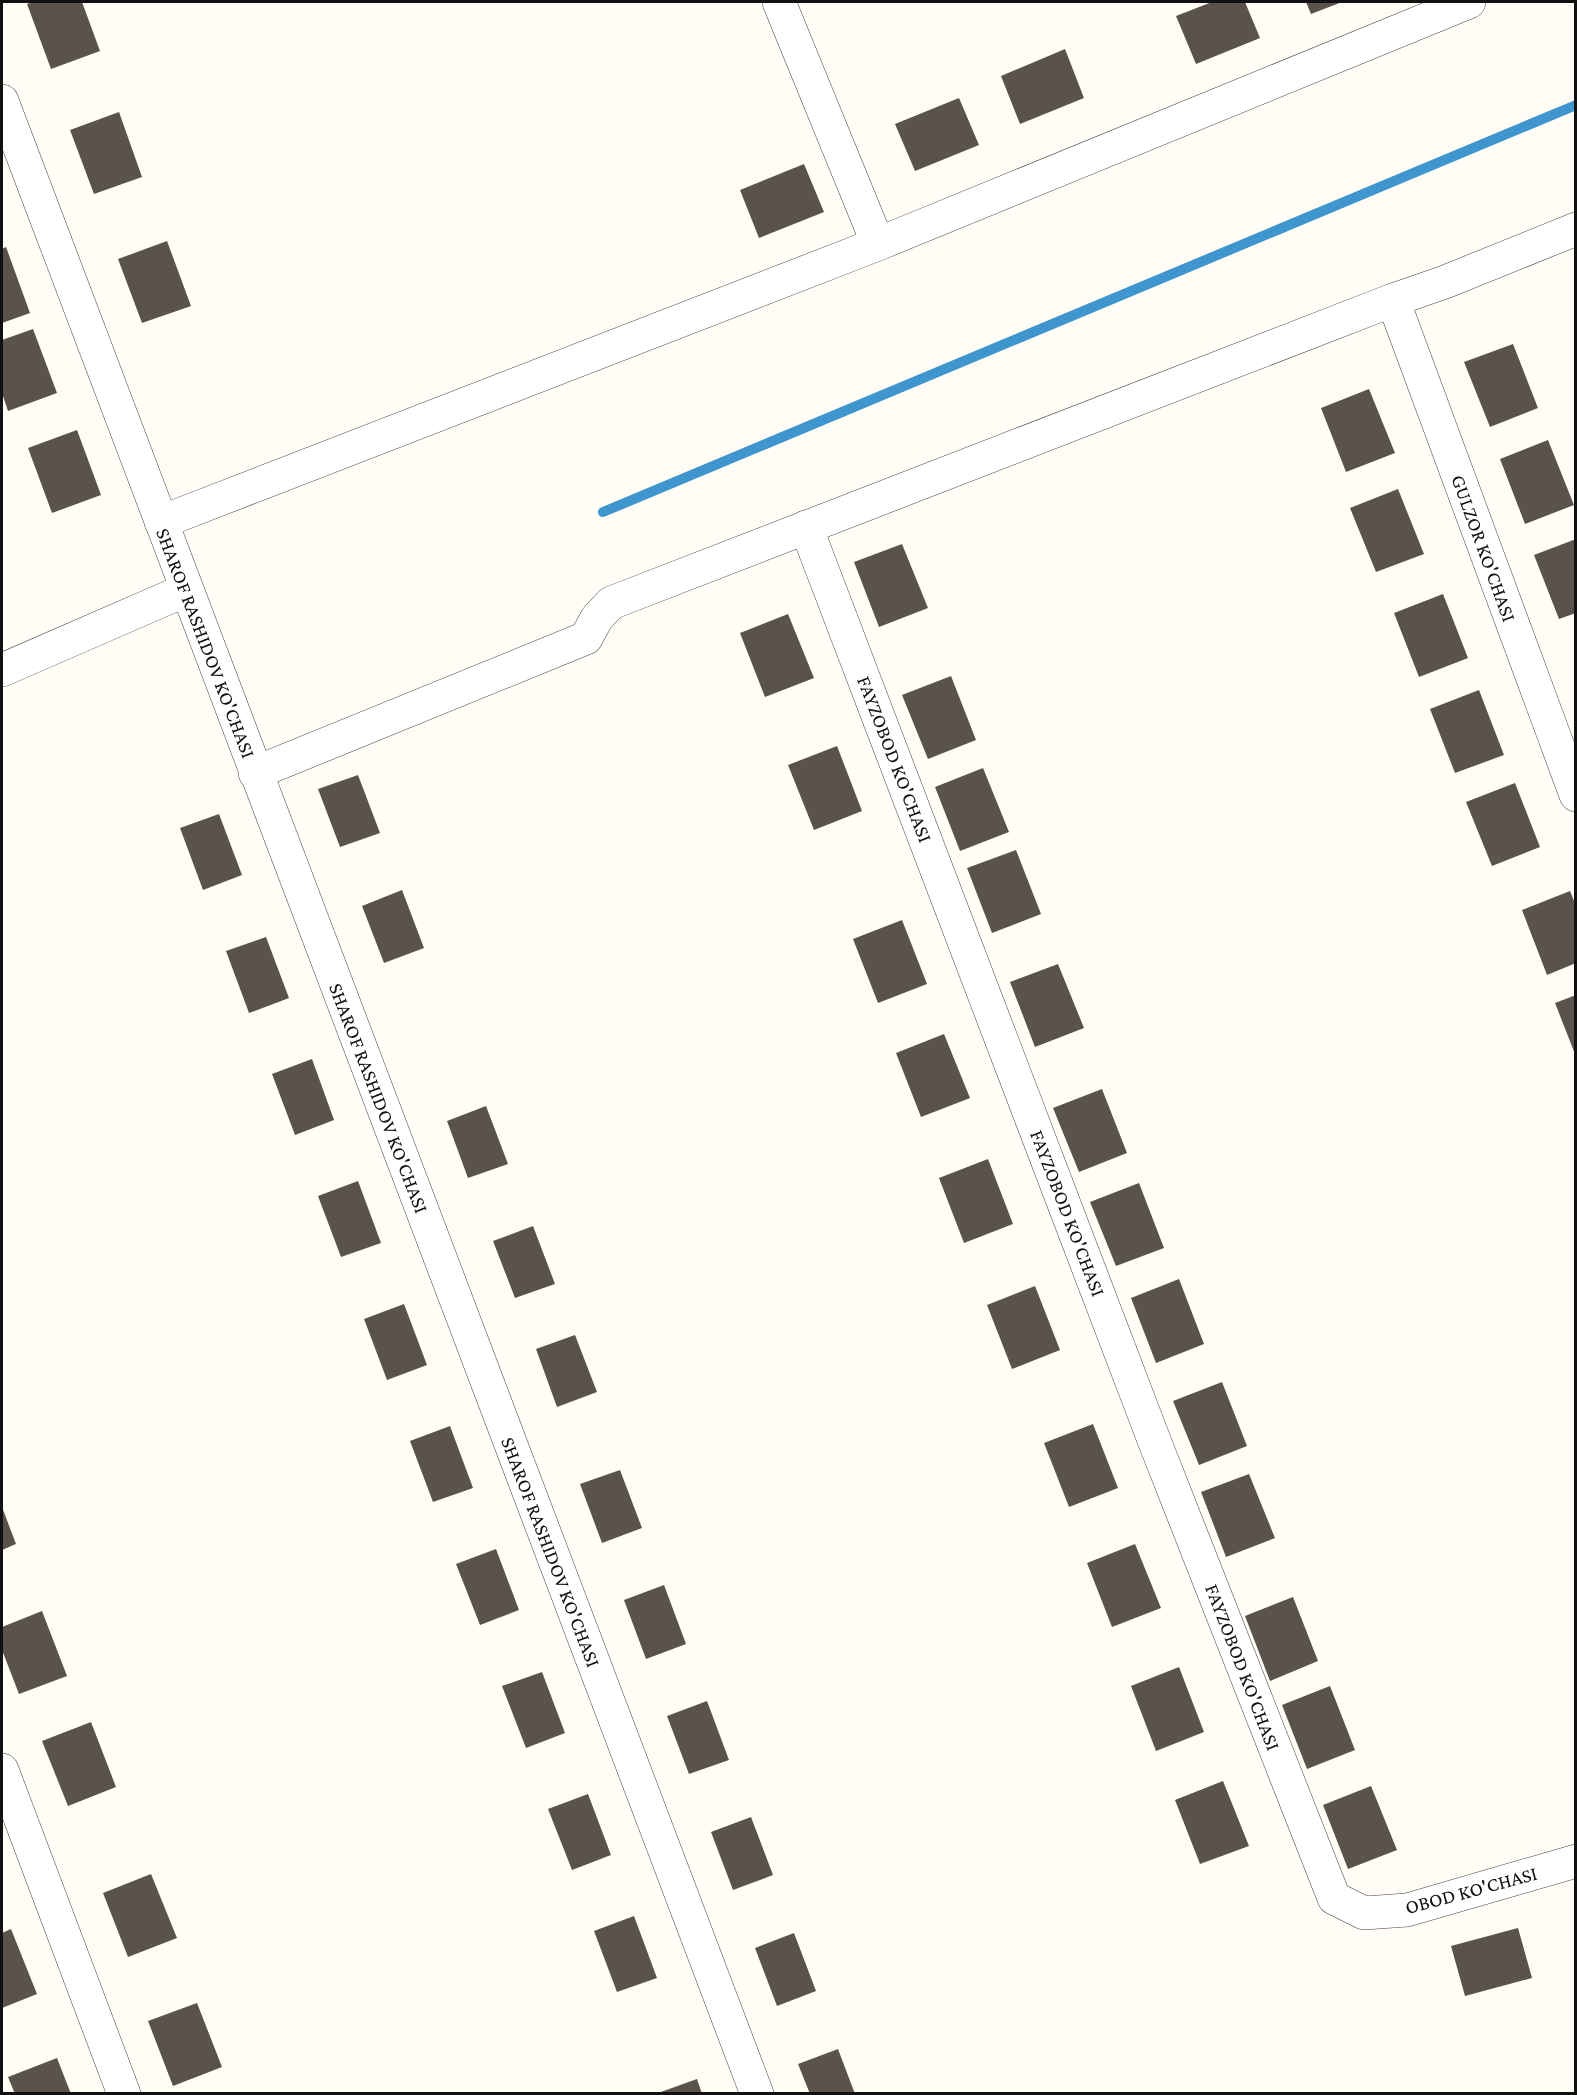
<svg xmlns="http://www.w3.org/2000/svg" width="1577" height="2095" viewBox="0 0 1577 2095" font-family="'Crimson Pro',serif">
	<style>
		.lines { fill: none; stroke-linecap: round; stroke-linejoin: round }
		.stream { stroke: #3f96cf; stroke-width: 10 }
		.building { fill: #5a524d }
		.street-casing { stroke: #444; stroke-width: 34 }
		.street { stroke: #fff; stroke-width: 33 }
		.labels { text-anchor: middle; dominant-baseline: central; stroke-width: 6; stroke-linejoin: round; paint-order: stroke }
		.street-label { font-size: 20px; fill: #111; stroke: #fff }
	</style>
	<rect width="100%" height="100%" fill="#fffdf5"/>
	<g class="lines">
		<path class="stream" d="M603 512 1576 105"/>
	</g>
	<path class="building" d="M33 2H82L100 51 51 69 27 4Z
		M1212 2H1245L1260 38 1196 64 1176 16Z
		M1306 2H1342L1311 14Z
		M1065 49 1084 98 1020 124 1001 76Z
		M959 98 979 145 915 171 895 124Z
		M119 112 142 177 94 194 70 130Z
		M804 164 824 212 759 238 740 190Z
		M167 241 191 306 142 323 118 259Z
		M6 247 30 313 2 323V249Z
		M33 329 57 393 8 411 2 393V340Z
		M1513 344 1538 408 1490 427 1464 362Z
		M1369 389 1395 453 1346 472 1321 408Z
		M77 430 101 495 52 513 28 448Z
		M1548 440 1574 505 1525 524 1500 459Z
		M1398 489 1424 554 1376 572 1350 508Z
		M1576 539V613L1559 619 1534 555Z
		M902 544 928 608 879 627 854 562Z
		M1443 594 1468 658 1419 677 1394 613Z
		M788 614 814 678 765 697 740 633Z
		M951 676 976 740 928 759 902 695Z
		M1479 690 1504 755 1455 773 1430 709Z
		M837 746 862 811 814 830 788 765Z
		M983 768 1009 832 960 851 935 787Z
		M358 775 380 833 340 847 318 789Z
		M1515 783 1540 847 1492 866 1466 802Z
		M219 814 242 875 203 890 180 828Z
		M1016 850 1041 914 992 933 967 868Z
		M402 890 424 948 384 963 362 906Z
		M1570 891 1576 906V963L1547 975 1522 910Z
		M902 920 927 984 878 1003 853 939Z
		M266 937 289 998 249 1013 226 951Z
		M1058 964 1084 1028 1035 1047 1010 982Z
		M1576 995V1054H1575L1555 1003Z
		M944 1034 970 1098 921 1117 896 1053Z
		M312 1059 334 1120 295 1135 272 1074Z
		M1102 1089 1127 1153 1079 1172 1053 1108Z
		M486 1106 508 1164 468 1178 447 1121Z
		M988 1159 1013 1224 964 1243 939 1178Z
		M358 1181 381 1243 341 1257 318 1196Z
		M1139 1183 1164 1248 1116 1266 1090 1202Z
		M533 1226 555 1284 515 1298 493 1241Z
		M1179 1279 1204 1344 1156 1363 1131 1298Z
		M1035 1286 1060 1350 1012 1369 987 1305Z
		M404 1304 427 1365 387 1380 364 1319Z
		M575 1335 597 1392 557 1407 536 1349Z
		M1222 1382 1247 1446 1199 1465 1173 1401Z
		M1093 1424 1118 1488 1069 1507 1044 1443Z
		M450 1426 473 1488 433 1502 410 1441Z
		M620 1470 642 1528 602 1543 580 1484Z
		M1249 1474 1275 1538 1226 1557 1201 1492Z
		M2 1507 16 1544 2 1550Z
		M1135 1544 1161 1608 1112 1627 1087 1563Z
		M496 1549 519 1610 480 1625 456 1564Z
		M664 1585 686 1644 646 1659 624 1600Z
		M1293 1597 1318 1661 1270 1681 1245 1616Z
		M42 1611 67 1676 19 1694 2 1650V1627Z
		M1179 1667 1204 1732 1156 1751 1131 1686Z
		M542 1672 565 1733 526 1748 502 1686Z
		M1330 1686 1355 1750 1307 1769 1282 1705Z
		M707 1701 729 1760 689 1774 667 1716Z
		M91 1722 116 1787 68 1806 42 1741Z
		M1223 1781 1249 1846 1200 1864 1175 1800Z
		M1371 1786 1397 1850 1348 1869 1323 1805Z
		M588 1794 611 1855 572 1870 548 1809Z
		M751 1817 773 1875 733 1890 711 1832Z
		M151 1874 177 1938 128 1957 103 1893Z
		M634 1916 657 1978 617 1992 594 1931Z
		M1518 1928 1532 1978 1465 1996 1451 1946Z
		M11 1929 37 1994 2 2008V1933Z
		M794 1933 816 1991 777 2006 755 1948Z
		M197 2003 222 2067 173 2086 148 2021Z
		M838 2049 855 2094H810L798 2064Z
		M57 2058 71 2094H15L8 2077Z
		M697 2079 702 2094H658V2093Z"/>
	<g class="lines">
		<g class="street-casing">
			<path id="street" d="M779 2 878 244
				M2 101 757 2094
				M1393 300 1576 795
				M161 522 878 244 1469 2
				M806 527 1154 1440 1334 1898 1364 1913 1407 1910 1576 1861
				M2 670 186 590
				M255 773 586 638 597 618 611 603 1393 300 1445 282 1576 229
				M2 1770 124 2094"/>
		</g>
		<use href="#street" class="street"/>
	</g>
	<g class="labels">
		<g class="street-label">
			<text transform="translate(1484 548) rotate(70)">GULZOR KO'CHASI</text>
			<text transform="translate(206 643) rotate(69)">SHAROF RASHIDOV KO'CHASI</text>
			<text transform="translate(895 759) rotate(69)">FAYZOBOD KO'CHASI</text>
			<text transform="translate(379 1098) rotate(69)">SHAROF RASHIDOV KO'CHASI</text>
			<text transform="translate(1068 1213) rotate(69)">FAYZOBOD KO'CHASI</text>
			<text transform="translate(551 1552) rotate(69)">SHAROF RASHIDOV KO'CHASI</text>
			<text transform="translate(1243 1667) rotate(69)">FAYZOBOD KO'CHASI</text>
			<text transform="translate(1471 1890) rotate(-15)">OBOD KO'CHASI</text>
		</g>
	</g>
	<rect width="1577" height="2095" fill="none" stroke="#111111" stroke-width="6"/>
</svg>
